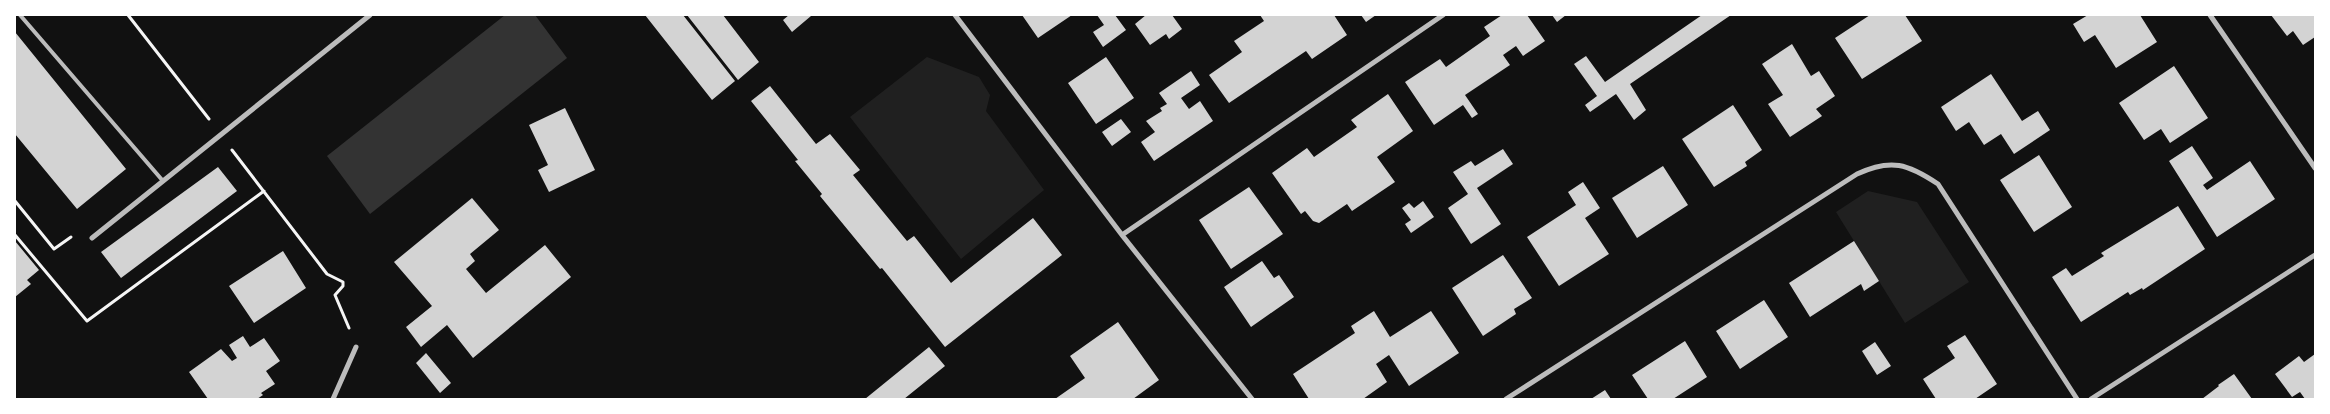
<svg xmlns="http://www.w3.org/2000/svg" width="2330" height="414" viewBox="0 0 2330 414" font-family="Poppins,sans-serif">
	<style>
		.green { fill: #202020 }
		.water { fill: #333 }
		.building { fill: #d3d3d3 }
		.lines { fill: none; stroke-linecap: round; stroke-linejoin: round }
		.path { stroke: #f5f5f5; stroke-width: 3 }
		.service { stroke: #bcbcbc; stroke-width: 4 }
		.minor { stroke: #bcbcbc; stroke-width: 5 }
	</style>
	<rect width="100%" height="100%" fill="#111"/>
	<path class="green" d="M927 57 979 77 990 95 986 111 1044 190 961 259 850 117Z
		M1868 191 1917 202 1969 282 1905 323 1836 212Z"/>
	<path class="water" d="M505 15H535L567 58 370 214 327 156Z"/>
	<path class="building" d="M645 15H683L735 81 712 100Z
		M687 15H723L759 62 738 80Z
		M789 15H810L811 16 792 32 783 20Z
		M1022 15H1072L1038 38Z
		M1097 15H1115L1126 30 1103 47 1093 32 1104 25Z
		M1146 15H1172L1182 29 1169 39 1166 34 1150 45 1135 24Z
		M1260 15H1334L1347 35 1312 59 1306 51 1229 103 1209 75 1242 52 1234 41 1264 21Z
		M1361 15H1376L1366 22Z
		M1502 15H1527L1545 41 1523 56 1516 46 1503 55 1510 65 1465 95 1478 114 1472 118 1463 105 1434 125 1405 82 1440 59 1446 67 1490 36 1484 27Z
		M1552 15H1566L1557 22Z
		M1702 15H1731L1630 84 1646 110 1634 120 1616 94 1590 112 1585 105 1597 96 1574 64 1586 56 1605 82Z
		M1870 15H1905L1922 41 1862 79 1835 38Z
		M2088 15H2140L2157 42 2116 68 2095 35 2084 42 2073 24Z
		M2271 15H2315V37L2303 45 2293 31 2287 36Z
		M15 32 126 169 77 209 15 134Z
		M1792 44 1811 76 1819 71 1835 96 1816 109 1822 116 1790 137 1768 104 1783 95 1762 64Z
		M1106 57 1134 98 1096 124 1068 83Z
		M2174 66 2208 118 2170 143 2161 129 2144 140 2119 103Z
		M1191 71 1200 85 1181 98 1189 109 1200 101 1213 121 1154 161 1141 142 1155 132 1146 121 1162 111 1160 108 1167 104 1159 93Z
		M1991 74 2022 121 2038 111 2050 130 2014 154 2001 134 1984 145 1969 122 1956 131 1941 107Z
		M770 86 816 144 830 134 860 170 853 175 907 241 914 236 951 283 1033 218 1062 255 945 347 882 268 880 269 820 196 822 194 795 161 798 160 751 101Z
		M1388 94 1413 131 1377 157 1395 182 1352 211 1347 204 1319 223 1313 221 1305 211 1301 214 1272 173 1307 148 1314 157 1357 127 1351 120Z
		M1733 105 1762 150 1745 162 1747 166 1714 187 1682 139Z
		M565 108 595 170 549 192 538 170 548 165 529 125Z
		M1121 119 1131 132 1112 146 1102 132Z
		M2192 146 2213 178 2203 185 2207 190 2250 161 2275 199 2217 237 2169 161Z
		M1503 149 1513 164 1477 188 1501 224 1471 244 1448 208 1468 194 1453 172 1471 161 1475 166Z
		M2039 155 2072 207 2034 232 2000 180Z
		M1663 166 1688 205 1637 238 1612 198Z
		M218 167 237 191 121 278 101 252Z
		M1583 182 1600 208 1585 218 1609 254 1559 286 1527 237 1576 205 1568 192Z
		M1249 187 1283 234 1231 269 1199 220Z
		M472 198 499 230 470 254 475 261 466 269 486 293 545 245 571 277 473 358 447 325 421 347 406 327 432 306 394 262Z
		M1423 201 1434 217 1411 233 1405 224 1411 220 1402 208 1409 203 1414 208Z
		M2178 206 2205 249 2143 290 2142 288 2130 295 2128 292 2081 322 2052 277 2066 268 2072 276 2104 256 2101 253Z
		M15 241 39 270 27 280 31 284 15 297Z
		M1854 241 1879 281 1864 291 1861 284 1810 317 1789 283Z
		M283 251 306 288 254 323 229 286Z
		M1503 255 1532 298 1514 309 1516 314 1483 336 1452 288Z
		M1262 261 1274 278 1279 275 1294 297 1251 327 1224 287Z
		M1764 300 1788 337 1740 369 1716 331Z
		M1374 311 1390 337 1431 311 1459 353 1409 386 1389 355 1376 364 1387 382 1363 399H1309L1293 374 1355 333 1351 326Z
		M1118 322 1159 380 1133 399H1055L1085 378 1070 356Z
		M1965 335 1997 384 1975 399H1936L1923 379 1955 358 1947 346Z
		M243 336 250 347 264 338 280 361 266 371 275 384 261 393 263 395 257 399H208L189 372 221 349 232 361 237 358 229 345Z
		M1685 341 1707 377 1673 399H1648L1632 375Z
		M1875 342 1891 366 1877 375 1862 351Z
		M929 347 945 366 904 399H865Z
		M426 353 451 383 440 393 416 363Z
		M2315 354V399H2305L2300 392 2292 397 2275 374 2299 356 2304 362Z
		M2234 374 2252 399H2202L2219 386 2218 385Z
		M1605 390 1611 399H1591Z"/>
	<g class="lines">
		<path class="path" d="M128 15 209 119
			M232 150 327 274 343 282V286L335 295 349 328
			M15 201 54 249 71 237
			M15 235 87 321 264 191"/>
		<path class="service" d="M20 15 163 181"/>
		<path class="minor" d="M955 15 1122 235 1252 399
			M2210 15 2315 168
			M1122 235 1443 15
			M92 238 370 15
			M333 399 356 347
			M1506 399 1857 174C1891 158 1908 164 1938 184L2077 399
			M2091 399 2315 255"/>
	</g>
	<rect width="2330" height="414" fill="none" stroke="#ffffff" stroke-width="32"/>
</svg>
